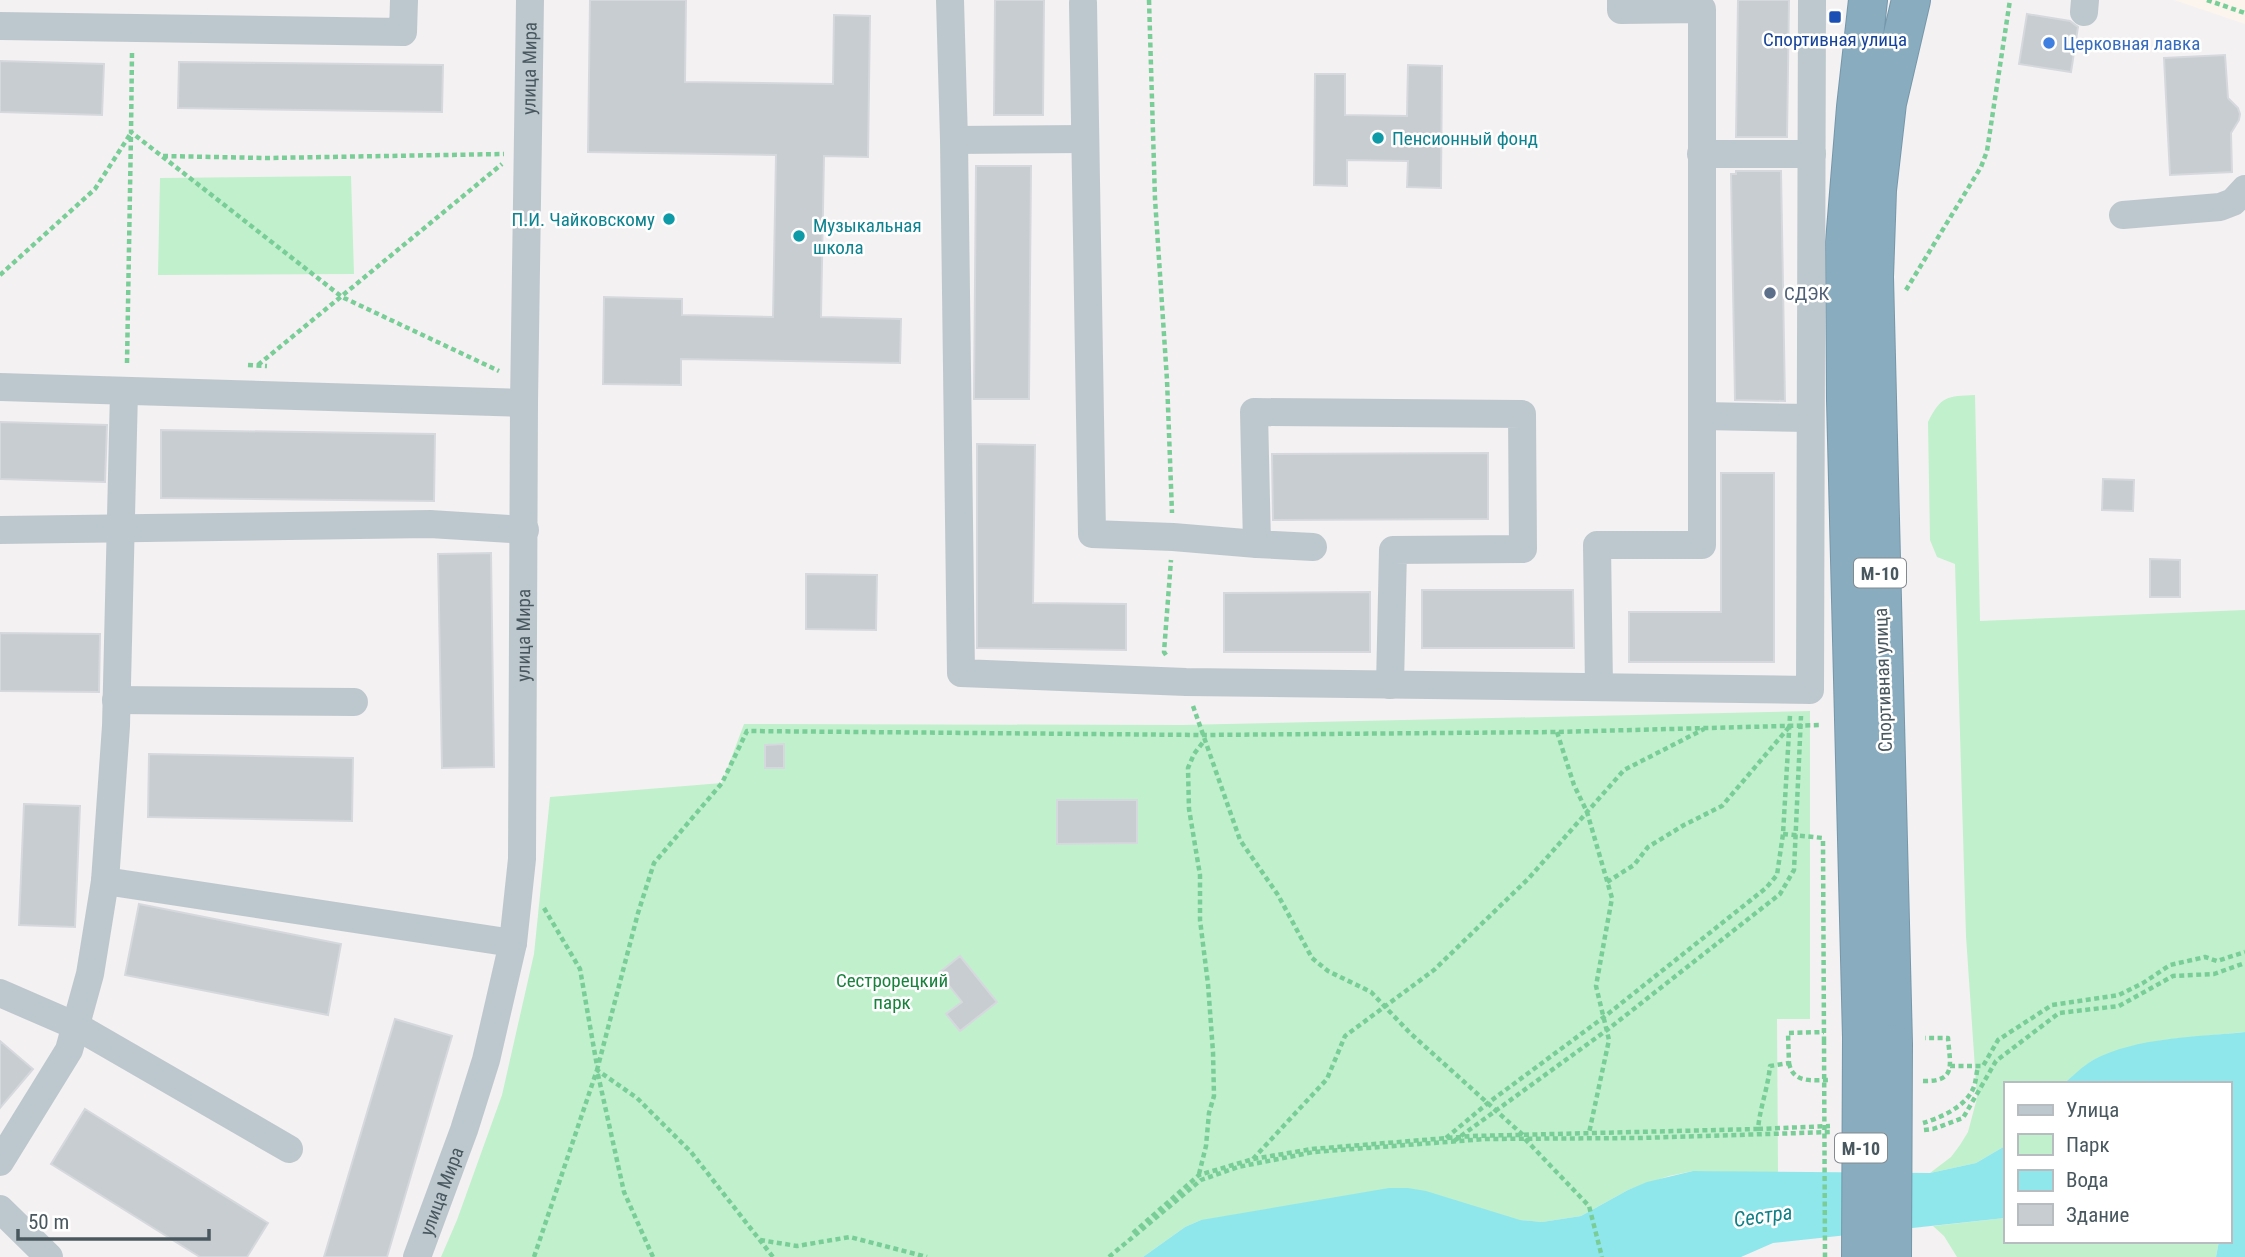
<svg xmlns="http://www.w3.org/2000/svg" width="2245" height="1257" viewBox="0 0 2245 1257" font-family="'Roboto Condensed',sans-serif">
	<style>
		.commercial { fill: #fcf5ed }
		.green { fill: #c1f0cc }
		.water { fill: #8fe7ec }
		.building { fill: #c8cdd1; stroke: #d5d9dd; stroke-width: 2 }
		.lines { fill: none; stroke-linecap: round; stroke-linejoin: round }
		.highway-casing { stroke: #7597ab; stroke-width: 40 }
		.path { stroke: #79ce97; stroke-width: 4.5; stroke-dasharray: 5 3.5; stroke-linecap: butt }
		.minor { stroke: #bdc8ce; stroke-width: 28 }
		.highway { stroke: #8aacbf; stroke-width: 38 }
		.highway-bridge-casing { stroke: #7597ab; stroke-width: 40; stroke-linecap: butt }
		.path-bridge { stroke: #79ce97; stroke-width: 4.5; stroke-dasharray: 5 3.5; stroke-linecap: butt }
		.highway-bridge { stroke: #8aacbf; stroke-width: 38 }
		.transit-dot { fill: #1a4fb4; stroke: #fff; stroke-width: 2.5 }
		.shop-dot { fill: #3f7fe0; stroke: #fff; stroke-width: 2.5 }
		.culture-dot { fill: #0f9aa8; stroke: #fff; stroke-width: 2.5 }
		.service-dot { fill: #5c6f8a; stroke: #fff; stroke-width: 2.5 }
		.labels { text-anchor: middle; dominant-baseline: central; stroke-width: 5; stroke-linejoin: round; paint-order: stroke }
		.shield { fill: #fff; stroke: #808a8f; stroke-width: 2 }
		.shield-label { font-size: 18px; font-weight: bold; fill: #49585f }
		.transit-label { font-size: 19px; fill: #164399; stroke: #fff }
		.shop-label { font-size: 19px; fill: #366cbe; stroke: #fff; text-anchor: start }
		.street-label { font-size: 19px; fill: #49585f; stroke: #fff }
		.culture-label { font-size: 19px; fill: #0d838f; stroke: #fff; text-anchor: start }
		.service-label { font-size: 19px; fill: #4e5e75; stroke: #fff; text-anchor: start }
		.park-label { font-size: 19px; fill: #18823d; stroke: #fff }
		.water-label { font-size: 21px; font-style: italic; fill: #0f7f86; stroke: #fff }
	</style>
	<rect width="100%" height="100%" fill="#f4f1f2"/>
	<path class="commercial" d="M2174 0H2245V24Z"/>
	<path class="green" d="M351 176 354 274 158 275 160 178Z
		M1975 395 1980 621 2245 610V1032L2163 1040 2123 1049 2093 1060 2063 1084H2005V1146L1976 1163 1930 1173 1951 1157 1960 1145 1968 1132 1977 1098 1966 936 1955 564 1937 557 1930 540 1928 422C1941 396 1947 396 1975 395Z
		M1810 711V1019H1777L1778 1173 1693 1171 1669 1176 1628 1190 1581 1216 1542 1222 1520 1220H1201L1185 1227 1143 1257H441L457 1220 502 1095 534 954 550 797 722 783 744 724 1182 725Z
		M2005 1218V1241H2219L2216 1257H1957L1944 1236 1933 1226Z"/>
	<path class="water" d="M2245 1032V1257H2216L2219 1241H2229V1084H2063C2073 1076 2083 1066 2093 1060 2136 1037 2198 1037 2245 1032Z
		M2005 1146V1218L1773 1243 1741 1257H1143L1185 1227 1201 1220 1389 1188H1408L1426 1191 1520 1220 1542 1222 1581 1216 1628 1190 1647 1182 1693 1171 1930 1173 1976 1163Z"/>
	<path class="building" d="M590 0H686L685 82 833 84 834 15 870 16 868 157 824 156 821 317 901 319 900 363 681 359V385L603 384 604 297 682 299V315L773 317 776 155 588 152Z
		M995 0H1044L1043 115H994Z
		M1738 0H1789L1787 137H1736Z
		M2027 14 2070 21 2078 27 2071 72 2019 64Z
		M2225 55 2228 98 2238 108 2240 114 2239 120 2231 133 2232 172 2170 175 2164 58Z
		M0 61 104 64 102 115 0 112Z
		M179 62 443 65 442 112 178 108Z
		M1408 65 1442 66 1441 188 1407 187 1408 161 1347 160V186L1314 185 1315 74H1345V115L1407 116Z
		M976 166H1031L1029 399H974Z
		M1736 171H1781L1785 401 1735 400 1731 174H1736Z
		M0 422 107 425 105 482 0 479Z
		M161 430 435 434 434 501 161 498Z
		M977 444 1035 445 1033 603 1126 604V650L977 648Z
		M1488 453V519L1273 520 1272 454Z
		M1721 473H1774V662H1629V612H1721Z
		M2103 479 2134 480 2133 511 2102 510Z
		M491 553 494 767 442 768 438 554Z
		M2150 559 2180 560V597H2150Z
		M806 574 877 575 876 630 806 629Z
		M1422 590H1573L1574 648H1422Z
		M1370 592V652H1224V593Z
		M0 633 100 634 99 692 0 691Z
		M784 744V768H765V745Z
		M149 754 353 758 352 821 148 817Z
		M1057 800H1137V843L1057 844Z
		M24 804 80 806 75 927 19 925Z
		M139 904 341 944 328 1015 125 975Z
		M960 956 997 1002 960 1031 946 1014 962 1002 939 973Z
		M395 1019 452 1036 387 1257H324Z
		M0 1041 33 1069 0 1108Z
		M85 1109 268 1223 247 1257H200L51 1164Z"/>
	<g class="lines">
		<g class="highway-casing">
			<path id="highway" d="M1862 1038 1846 400 1845 242 1856 107 1868 0
				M1893 1044 1874 277 1877 190 1887 103 1911 0"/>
		</g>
		<path class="path" d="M1149 0 1155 199 1167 380 1172 513
			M2207 0 2245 13
			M132 53 131 132 342 297 499 371
			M163 156 267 158 504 154
			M0 275 95 189 131 133
			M1906 290 1981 167 1987 151 2010 0
			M127 363 131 133
			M248 365 267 366
			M258 365 502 164
			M1166 655 1164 652 1171 560
			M1193 706 1240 840 1278 895 1312 958 1328 971 1371 992 1410 1033 1523 1135
			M1557 732 1574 785 1587 812 1612 898 1596 986 1609 1040 1589 1133
			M1783 834 1823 838
			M1823 841 1824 1040
			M1607 882 1634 865 1648 847 1684 825 1722 806 1790 726
			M544 908 580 969 597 1066
			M1789 1063C1793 1084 1813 1080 1830 1080
			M1950 1066H1983L1998 1040 2052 1005 2119 995 2143 983 2170 965 2205 957 2217 961 2245 952
			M1923 1081C1957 1082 1950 1065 1948 1038H1925
			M1923 1123C1940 1118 1965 1107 1973 1089 1976 1083 1976 1074 1978 1067
			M1758 1129 1830 1126
			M1924 1130 1933 1129 1963 1118 1996 1061 2059 1013 2119 1006 2173 976 2214 974 2245 963
			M1446 1138 1488 1103 1604 1017 1766 888 1777 875 1783 834 1790 715
			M1525 1139 1589 1206 1602 1257
			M1454 1141 1607 1030 1780 894 1794 870 1801 716
			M1253 1159 1327 1079 1345 1036 1434 970 1529 878 1624 770 1704 729
			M1199 1174 1206 1146 1209 1113 1214 1096 1213 1052 1208 984 1200 920V875L1189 809 1188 768 1194 754 1204 741
			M1133 1233 1199 1175 1253 1159 1312 1149 1472 1136 1758 1129C1760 1107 1768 1088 1770 1066L1789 1063 1788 1033 1824 1032
			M760 1240 797 1246 850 1237 927 1257
			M534 1257 597 1070 637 1098 691 1152 773 1257
			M653 1257 624 1192 597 1070 638 913 654 863 722 783 747 731 1202 735 1557 732 1821 725
			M1109 1257 1201 1180 1238 1167 1314 1152 1486 1139 1640 1138 1832 1132"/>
		<g class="minor">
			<path d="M950 0 954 140 961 673 1186 682 1810 690 1812 0"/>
			<path d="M1083 3 1092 534 1173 537 1257 544"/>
			<path d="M2084 12 2085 0"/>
			<path d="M0 26 403 32 404 0"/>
			<path d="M954 140 1085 139"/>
			<path d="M1701 154H1812"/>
			<path d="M2123 215 2220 207 2233 202 2245 189"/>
			<path d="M0 387 524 403"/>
			<path d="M1702 416 1809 418"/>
			<path d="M0 530 430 524 525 530"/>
			<path d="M1313 547 1257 544 1254 412 1522 414 1523 549 1393 550 1390 685"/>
			<path d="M1599 687 1597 545H1702V9L1621 10V0"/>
			<path d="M116 700 354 702"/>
			<path d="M105 881 513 943"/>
			<path d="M0 993 76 1026 289 1149"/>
			<path d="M0 1162 69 1050 90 974 105 881 116 726 124 391"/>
			<path d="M0 1209 49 1257"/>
			<path id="s1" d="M417 1257 464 1130 486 1060 513 943 522 859 524 403 530 0"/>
		</g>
		<use href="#highway" class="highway"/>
		<g class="highway-bridge-casing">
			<path id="highway-bridge" d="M1861 1257 1862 1038
				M1892 1257 1893 1044"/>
		</g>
		<path class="path-bridge" d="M1824 1040 1825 1257"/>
		<use href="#highway-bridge" class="highway-bridge"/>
	</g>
	<rect class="transit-dot" x="1828" y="10" width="14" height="14" rx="3.5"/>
	<circle class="shop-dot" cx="2049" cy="43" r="7"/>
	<g class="culture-dot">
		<circle cx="1378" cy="138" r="7"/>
		<circle cx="669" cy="219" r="7"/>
		<circle cx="799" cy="236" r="7"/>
	</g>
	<circle class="service-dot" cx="1770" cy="293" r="7"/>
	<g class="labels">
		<g class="shield">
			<rect x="1854" y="558.5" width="52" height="29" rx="5"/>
			<rect x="1835" y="1133.5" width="52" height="29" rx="5"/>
		</g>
		<g class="shield-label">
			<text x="1880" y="573">М-10</text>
			<text x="1861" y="1148">М-10</text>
		</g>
		<g class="transit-label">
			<text x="1835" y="39">Спортивная улица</text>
		</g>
		<g class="shop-label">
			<text x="2063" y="43">Церковная лавка</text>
		</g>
		<g class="street-label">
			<text stroke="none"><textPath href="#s1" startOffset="1204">улица Мира</textPath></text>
			<text stroke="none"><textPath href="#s1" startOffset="637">улица Мира</textPath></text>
			<text transform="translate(1883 680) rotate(-92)">Спортивная улица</text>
			<text stroke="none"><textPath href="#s1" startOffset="70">улица Мира</textPath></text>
		</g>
		<g class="culture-label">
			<text x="1392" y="138">Пенсионный фонд</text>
			<text x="655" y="219" text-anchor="end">П.И. Чайковскому</text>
			<text x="813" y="225">Музыкальная<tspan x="813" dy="22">школа</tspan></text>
		</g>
		<g class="service-label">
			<text x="1784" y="293">СДЭК</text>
		</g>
		<g class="park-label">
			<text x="892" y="980">Сестрорецкий<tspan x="892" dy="22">парк</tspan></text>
		</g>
		<g class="water-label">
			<text transform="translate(1763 1216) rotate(-8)">Сестра</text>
		</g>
	</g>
	<rect x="2004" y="1082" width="228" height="161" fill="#ffffff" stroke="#b6bcbf" stroke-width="2"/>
	<rect x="2018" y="1105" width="35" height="10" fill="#bdc8ce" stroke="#b6bcbf" stroke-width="2"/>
	<text x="2066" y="1117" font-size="21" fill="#49585f">Улица</text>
	<rect x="2018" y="1134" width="35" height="21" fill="#c1f0cc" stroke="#b6bcbf" stroke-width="2"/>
	<text x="2066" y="1152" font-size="21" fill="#49585f">Парк</text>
	<rect x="2018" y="1170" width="35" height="21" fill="#8fe7ec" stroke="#b6bcbf" stroke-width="2"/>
	<text x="2066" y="1187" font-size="21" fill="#49585f">Вода</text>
	<rect x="2018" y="1204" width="35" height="21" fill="#c8cdd1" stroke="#b6bcbf" stroke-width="2"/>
	<text x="2066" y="1222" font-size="21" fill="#49585f">Здание</text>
	<path d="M18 1229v10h191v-10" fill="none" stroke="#49585f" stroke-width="3.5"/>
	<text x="28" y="1229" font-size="21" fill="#49585f" stroke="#ffffff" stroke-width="5" paint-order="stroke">50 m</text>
</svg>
